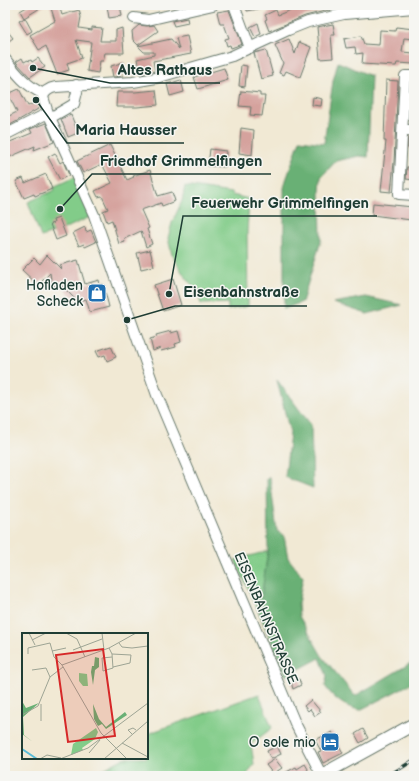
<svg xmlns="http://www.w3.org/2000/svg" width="419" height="781" viewBox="0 0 419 781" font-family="'Balsamiq Sans',sans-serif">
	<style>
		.green { fill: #82cc89; stroke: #50845e }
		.forest { fill: #69b075; stroke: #447654 }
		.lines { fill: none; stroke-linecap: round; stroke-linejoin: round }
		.stream { stroke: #59bcd7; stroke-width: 2 }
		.building { fill: #d5a29d }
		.minor-casing { stroke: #68796c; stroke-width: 12 }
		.major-casing { stroke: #68796c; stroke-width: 14 }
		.minor { stroke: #fff; stroke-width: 10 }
		.major { stroke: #fff; stroke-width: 12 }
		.rail-casing { stroke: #1f3d34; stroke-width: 3.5 }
		.rail { stroke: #f6f6f2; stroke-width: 2; stroke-dasharray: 6; stroke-linecap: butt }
		.labels { text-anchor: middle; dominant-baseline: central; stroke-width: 3; stroke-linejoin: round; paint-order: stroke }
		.poi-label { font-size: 14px; fill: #1f3d34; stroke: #f6f6f2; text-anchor: end }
		.street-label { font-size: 14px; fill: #1f3d34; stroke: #f6f6f2 }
		.inset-river { fill: none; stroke: #59bcd7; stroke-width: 2 }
		.inset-road { fill: none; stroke: #9da494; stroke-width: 1 }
		.view { fill: #d62828; fill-opacity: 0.15; stroke: #d62828; stroke-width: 2 }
		.inset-edge { fill: none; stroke: #1f3d34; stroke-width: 2 }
		.leader { fill: none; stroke: #1f3d34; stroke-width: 1.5 }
		.callout-dot { fill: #1f3d34; stroke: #f6f6f2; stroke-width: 1.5 }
		.callout-label { font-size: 15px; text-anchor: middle; font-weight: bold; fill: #1f3d34; stroke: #f6f6f2; stroke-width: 3; stroke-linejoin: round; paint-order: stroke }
	</style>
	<rect width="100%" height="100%" fill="#f6f6f2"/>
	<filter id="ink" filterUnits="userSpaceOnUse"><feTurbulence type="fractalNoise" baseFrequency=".025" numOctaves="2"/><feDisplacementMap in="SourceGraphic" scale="8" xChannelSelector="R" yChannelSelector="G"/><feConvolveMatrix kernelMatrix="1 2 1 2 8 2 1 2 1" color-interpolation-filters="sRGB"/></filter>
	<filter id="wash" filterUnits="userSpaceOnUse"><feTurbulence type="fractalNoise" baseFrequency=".012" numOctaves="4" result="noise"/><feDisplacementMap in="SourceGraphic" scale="16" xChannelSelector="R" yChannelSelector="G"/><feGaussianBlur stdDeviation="0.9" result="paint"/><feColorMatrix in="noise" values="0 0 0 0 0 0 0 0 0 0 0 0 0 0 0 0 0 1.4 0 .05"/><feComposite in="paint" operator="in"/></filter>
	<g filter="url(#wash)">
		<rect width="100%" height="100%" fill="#f1e9d4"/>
		<path class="green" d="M75 177 92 216 62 230 41 237 28 202 55 190 53 187Z
			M185 186 231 193 232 195 249 199 247 232 248 306 228 310V303L201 304 198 293 182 272 172 255 168 238 172 223 182 201Z
			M268 551 259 613 235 560Z
			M259 694 272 728 251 744 254 764 246 776H91L124 758H147V734Z"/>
		<path class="forest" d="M338 62 371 76 368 157 359 156 336 161 321 177 320 192 321 241 302 302 284 309V186L300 140 324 143 333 81Z
			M366 297 402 305 367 314 333 303Z
			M277 380 311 425 313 488 285 477 290 433Z
			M269 477 270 478 277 531 284 536 288 558 303 577 298 604 299 616 322 656 355 696 414 661V682L360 710C344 707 334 699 325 686L327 676 320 658 286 676 259 613 268 551 267 479Z"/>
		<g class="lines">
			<path class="stream" d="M354 773 357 776"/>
		</g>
		<g id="blocks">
			<path class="building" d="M30 5H45L24 18 20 11Z
				M50 5H59L62 15 79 10 81 17 79 28 92 30V27L102 28 100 41H116V30L122 28 124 53H105L103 61H100L98 73 87 71 91 42 76 40 82 58 67 63 69 70 57 74 46 46 39 50 30 35 55 21Z
				M114 5H120L122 16 109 18 107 6Z
				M246 5H264V8L247 11Z
				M309 5H340L341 7 305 16 269 31 265 20 267 19 265 15 276 10 278 15 298 7Z
				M229 10 242 44 231 48 230 45 227 46 225 39 229 38 224 24H220L217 12Z
				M25 18 32 31 27 34 19 21Z
				M187 18 188 23 174 26 172 21Z
				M258 23 261 34 255 37 250 27Z
				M333 24 335 35H331L333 58 320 59 317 27Z
				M139 25 147 26 154 25 158 31 138 45 133 40 132 31Z
				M396 27 414 29V39L404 38 402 52 414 53V64L397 63 396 66 362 64 363 53 356 54 355 47 346 48 344 39 361 36 364 44 379 45 380 30 395 31Z
				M5 28 13 38 5 44Z
				M187 36 191 54 153 61 155 71 140 74 137 59 154 55V52H144L138 46 171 39 179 49 176 38Z
				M289 39 295 54 299 42 311 47 300 77 286 71 284 75 279 73 283 63 275 45Z
				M266 50 273 76 261 79 254 53Z
				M22 58 24 62 28 60 29 61 31 60 32 62 38 58 45 67 30 77 16 62Z
				M124 62 123 76 113 77 111 66Z
				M241 65 247 66 245 87 239 86Z
				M224 68 228 80 198 89 194 77Z
				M181 80 184 92 170 96 167 84Z
				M386 80 398 81 394 162 391 192 381 191 386 141H384Z
				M411 83H414V97L410 96Z
				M19 89 28 106 36 102 38 109 5 128V118L17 112 8 94Z
				M156 90 158 105 137 107H116L117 92H135Z
				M241 91 260 93V96H265L262 116 250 115 251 107 239 106Z
				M313 97 322 99 321 106 312 105Z
				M71 115 78 133 68 137 61 119Z
				M46 123 54 142 34 150 35 146 5 159V144L32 133 30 129Z
				M241 128 254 130 252 155 239 153Z
				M408 136H414V149L408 148Z
				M110 145 127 180 134 177 133 176 150 170 158 196 172 192 175 201 162 206 161 203 141 210 149 228 147 229 152 244 146 247 141 231 124 239 125 242 119 244 112 220 107 222 103 211 108 209 102 196 98 197 95 191 112 183 102 164 83 173 77 161Z
				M210 149 226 151 225 167 208 166Z
				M55 153 60 163 63 161 69 175 60 180 48 157Z
				M407 167H414V180L406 179Z
				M46 174 52 189 35 196 34 194 24 198 16 181 23 178 25 183Z
				M373 203 413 207 411 220 372 215Z
				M59 218 66 236 56 240 50 224 54 223 53 220Z
				M85 227 86 232 91 230 96 242 85 247 84 244 79 246 73 233Z
				M150 250 154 266 141 269 137 253Z
				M47 255 61 269 60 265 78 260 85 284 99 280 100 285 103 284 109 307 90 312 86 299 77 301 60 284 52 286 50 273 38 285 22 270 34 258 40 264Z
				M173 279 181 305 163 311 154 285Z
				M171 331V333L178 331 181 342 175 344 176 347 161 351 160 348 153 351 150 339 157 337 156 335Z
				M111 346 116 357 107 361 105 355 99 357 96 351Z
				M299 679 301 685 293 689 291 682Z
				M311 700 321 712 315 716 310 709 308 711 304 706Z
				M363 729 368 738 360 743 355 734Z
				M332 732 343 753 323 763 318 752 321 751 315 740Z
				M277 746 281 754 271 759 267 751Z
				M275 759 282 768 273 774 266 765Z
				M305 764 308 769 306 773 300 776H279L296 767 297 769Z"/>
		</g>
	</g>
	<g filter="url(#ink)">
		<use href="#blocks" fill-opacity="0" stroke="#68796c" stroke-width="1"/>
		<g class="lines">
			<g class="minor-casing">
				<path id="minor" d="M234 5 250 48
					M134 18 148 20 213 5
					M5 59C16 73 27 87 44 94
					M414 76H405L399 194 414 195
					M50 118 74 104 77 92 76 85
					M403 130H414
					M5 135 48 113
					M322 776 295 723 157 395 94 215 48 113 43 97C45 90 50 88 56 87L133 82 156 78 232 56 288 30 308 22 344 14 414 8"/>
			</g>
			<g class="major-casing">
				<path id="major" d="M320 776 414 724"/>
			</g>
			<use href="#minor" class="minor"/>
			<use href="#major" class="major"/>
			<g class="rail-casing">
				<path id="rail" d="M388 776 414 760
					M410 776 414 774"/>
			</g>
			<use href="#rail" class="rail"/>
		</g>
	</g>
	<defs>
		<g id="shop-square" transform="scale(1)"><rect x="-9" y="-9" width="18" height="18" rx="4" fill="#1f6fb2" stroke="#f6f6f2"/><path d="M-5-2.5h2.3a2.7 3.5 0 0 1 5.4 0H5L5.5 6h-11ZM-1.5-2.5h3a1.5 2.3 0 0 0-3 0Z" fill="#fff"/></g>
		<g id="hotel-square" transform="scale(1)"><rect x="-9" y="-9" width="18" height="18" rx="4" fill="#1f6fb2" stroke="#f6f6f2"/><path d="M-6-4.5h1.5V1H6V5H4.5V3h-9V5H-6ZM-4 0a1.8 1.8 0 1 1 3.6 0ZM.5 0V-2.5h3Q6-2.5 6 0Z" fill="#fff"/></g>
	</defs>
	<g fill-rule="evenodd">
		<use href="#shop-square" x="97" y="293"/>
		<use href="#hotel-square" x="330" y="742"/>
	</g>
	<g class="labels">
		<g class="poi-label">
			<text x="83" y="285">Hofladen<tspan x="83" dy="16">Scheck</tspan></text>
			<text x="316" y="742">O sole mio</text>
		</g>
		<g class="street-label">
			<text transform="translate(266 618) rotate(67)">EISENBAHNSTRASSE</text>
		</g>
	</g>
	<g transform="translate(22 633)">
		<rect width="126" height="126" fill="#f1e9d4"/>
		<path d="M57 40 65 41 66 53H61L57 48ZM74 95 76 99 73 106 60 115 61 117 49 122 51 111Z" fill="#82cc89"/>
		<path d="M73 24 77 25V34L73 37 71 52 69 39 70 33H72ZM0 68 4 75 17 70 1 84 2 102 11 109 0 101ZM71 71 77 86 84 94 103 79 105 82 84 96 80 91 76 93 72 86Z" fill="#69b075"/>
		<path class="inset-river" d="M0 116 15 126"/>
		<path class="inset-road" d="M7 0 13 12M44 0 55 6 63 24M80 0 82 17M10 7 24 0M97 10 100 14 110 15 126 13M87 15 90 21 91 35 81 38 80 25 90 24M51 17 80 6M30 18 44 15M6 21V15L28 10 32 24 40 32M90 21 109 22 108 30 91 34M40 32 79 100 105 126M40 32 87 15 114 0M10 37 24 35 28 44M0 82 16 73 28 44 41 34M19 88V71M110 101 106 97 111 95 114 97M100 110 126 124M67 120 78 107M18 126 25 122 39 125M38 126 66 115 126 70M82 126 126 88"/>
		<path class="view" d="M81 16 93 103 46 109 34 22Z"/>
		<rect width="126" height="126" class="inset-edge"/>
	</g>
	<path class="leader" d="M33 68L110 83H220M36 100L67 143H184M60 209L92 174H271M169 294L183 216H377M127 320L175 306H307"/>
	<g class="callout-dot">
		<circle cx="33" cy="68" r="4"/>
		<circle cx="36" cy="100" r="4"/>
		<circle cx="60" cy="209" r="4"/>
		<circle cx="169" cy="294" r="4"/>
		<circle cx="127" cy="320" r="4"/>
	</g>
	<g class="callout-label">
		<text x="165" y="75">Altes Rathaus</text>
		<text x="126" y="135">Maria Hausser</text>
		<text x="181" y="166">Friedhof Grimmelfingen</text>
		<text x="280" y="208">Feuerwehr Grimmelfingen</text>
		<text x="241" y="297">Eisenbahnstraße</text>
	</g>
	<rect width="419" height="781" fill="none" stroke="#f6f6f2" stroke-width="20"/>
</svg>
